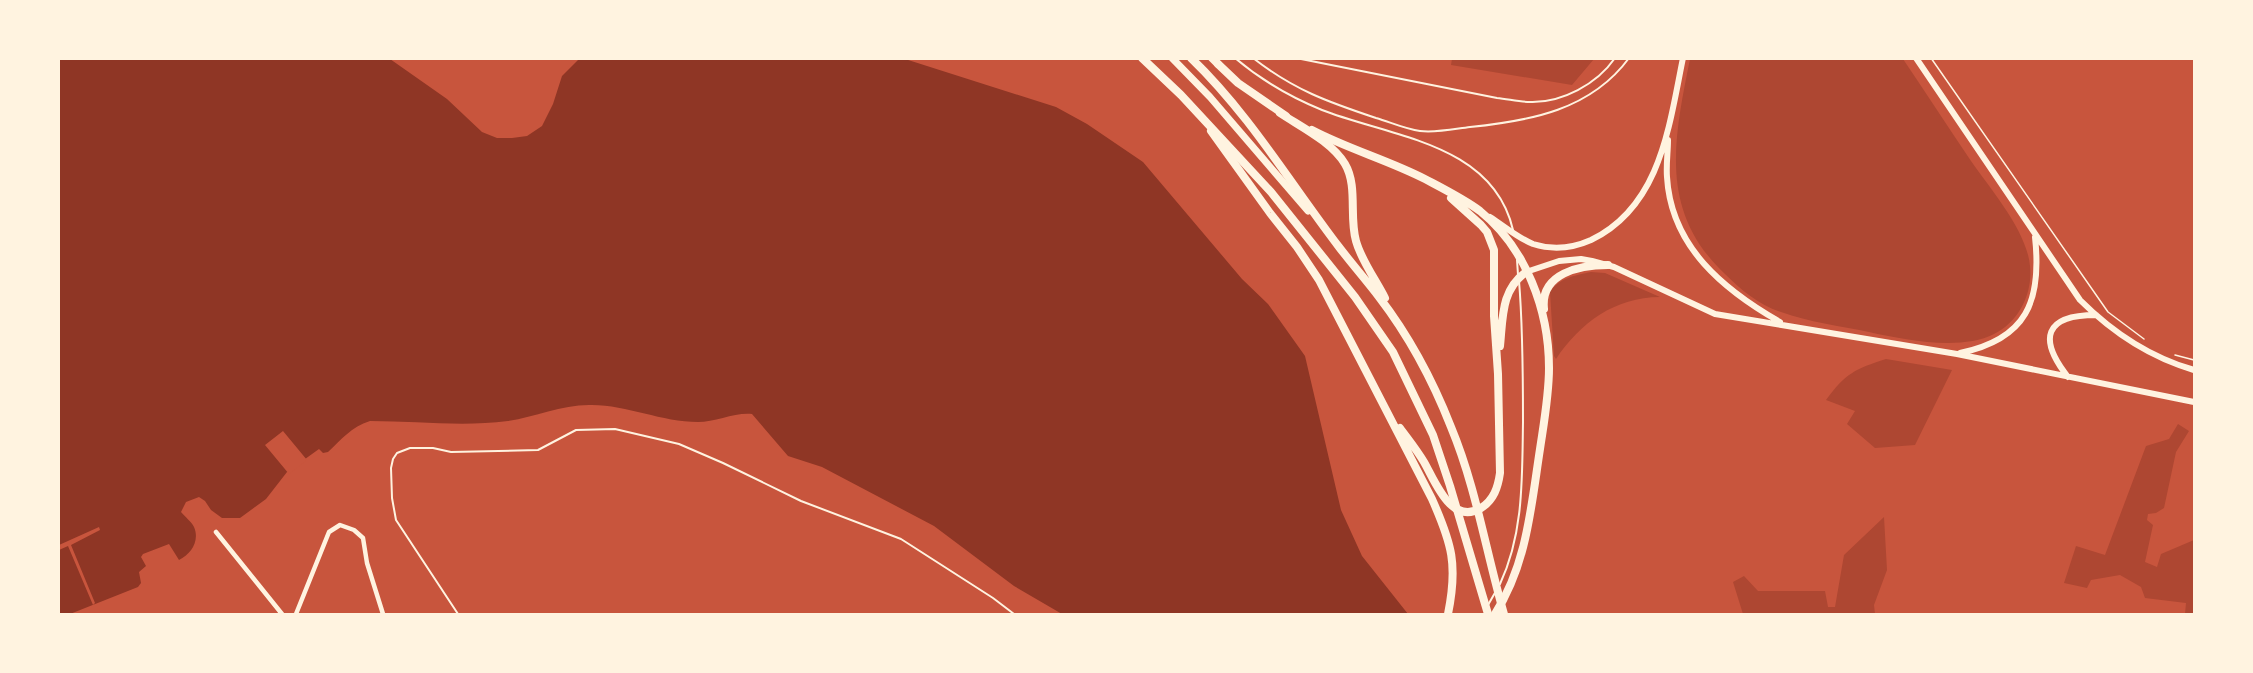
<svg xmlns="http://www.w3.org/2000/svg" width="2253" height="673" viewBox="0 0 2253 673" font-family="'Source Sans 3',sans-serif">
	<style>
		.green { fill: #ae4732 }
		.water { fill: #8f3625 }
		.pier { fill: #c8553d }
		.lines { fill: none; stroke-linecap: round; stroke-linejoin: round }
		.path { stroke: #fff3e0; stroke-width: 1.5 }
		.service { stroke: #fff3e0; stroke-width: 2 }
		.minor { stroke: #fff3e0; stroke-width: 4.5 }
		.tertiary { stroke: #fff3e0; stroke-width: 6 }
		.secondary { stroke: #fff3e0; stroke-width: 7 }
		.trunk { stroke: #fff3e0; stroke-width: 8 }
		.motorway { stroke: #fff3e0; stroke-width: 8 }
	</style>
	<rect width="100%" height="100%" fill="#c8553d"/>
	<path class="green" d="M1452 59V58L1594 59 1572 85 1451 65Z
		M1690 59H1903C1926 93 1948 127 1971 161 1991 190 2027 231 2030 266 2033 293 2019 322 1994 334 1961 351 1905 340 1869 332 1840 326 1809 322 1781 312 1759 305 1741 290 1725 274 1658 211 1674 139 1690 59Z
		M1591 272 1605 273 1660 297C1615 297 1580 323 1556 359L1554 356 1550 292C1559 278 1576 275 1591 272Z
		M1886 359 1952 370 1915 445 1875 448 1847 424 1855 411 1826 400C1846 373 1855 369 1886 359Z
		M2178 424 2189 431 2176 452 2164 508 2156 513 2148 514 2147 520 2153 525 2145 562 2157 567 2161 554 2194 540V614H2185L2186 603 2145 598 2141 587 2120 575 2091 580 2087 588 2064 583 2076 546 2105 555 2146 446 2169 439Z
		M1884 517 1887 570 1874 605 1875 614H1743L1733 582 1744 576 1758 591H1825L1828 607H1835L1844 555Z"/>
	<path class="water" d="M58 59H390L447 99 482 132 497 138H512L527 136 542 126 553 104 562 76 579 59H905L1056 107 1087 124 1143 162 1242 279 1268 304 1305 356 1341 510 1362 556 1408 614H1062L1014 586 934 526 822 467 788 456 752 414C736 412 715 422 698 422 661 422 625 404 589 405 561 405 535 417 508 421 462 427 417 421 370 421 351 427 342 439 328 452L323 453 319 449 287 472 266 499 240 518H222L211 510 205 501 199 497 186 502 181 512C185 517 191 521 194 527 200 541 191 554 179 560L169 544 143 554 141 557 146 566 139 572 141 583 138 587 70 614H59Z"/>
	<path class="pier" d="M283 431 307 460 289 474 265 445Z
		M99 527 100 530 71 545 95 603 93 605 68 546 59 550V545Z"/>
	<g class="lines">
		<path class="path" d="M1931 58 2108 312 2144 339
			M2175 355 2194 360"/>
		<path class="service" d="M1235 58C1261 80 1290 97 1322 110 1391 137 1493 143 1513 230
			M1253 58C1294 90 1328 102 1376 118 1390 122 1405 129 1420 131 1436 133 1454 129 1470 127 1530 121 1591 110 1629 58
			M1296 58 1497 98C1508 99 1519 102 1530 102 1562 103 1597 84 1615 58
			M1517 260 1518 275
			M1500 584C1524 533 1522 477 1523 422 1523 375 1523 328 1519 281
			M1488 605 1496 591
			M458 614 396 520 392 498 391 468 393 459 397 453 410 448H433L451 452 538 450 576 430 615 429 679 444 723 463 801 501 901 539 993 598 1014 614"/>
		<path class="minor" d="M216 532 282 614
			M296 614 329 532 340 525 354 530 363 538 367 563 383 614"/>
		<path class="tertiary" d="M1916 58 2080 300C2113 333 2149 357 2194 370
			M1668 140C1668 152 1666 164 1667 177 1671 247 1724 290 1780 322
			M1490 217C1504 226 1518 238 1533 244 1552 250 1573 248 1591 240 1661 206 1669 126 1683 58
			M1526 272 1559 261 1581 259 1592 261 1614 267 1715 314 1957 354 2194 402
			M1960 353C2027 339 2042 301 2035 237
			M2068 377C2038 339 2044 315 2096 315"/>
		<path class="secondary" d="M1172 58 1210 97 1308 211"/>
		<path class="trunk" d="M1218 64 1238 83 1286 116
			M1312 130C1348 149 1388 160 1425 179 1442 188 1464 199 1480 211 1526 248 1549 310 1549 368 1549 395 1544 422 1540 449 1531 507 1527 564 1495 614
			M1211 131 1270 213 1297 247 1319 280 1432 499C1452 544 1458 565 1448 614
			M1544 309C1540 273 1580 265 1608 265
			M1500 346C1503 317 1501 290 1526 272
			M1400 428C1408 439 1417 450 1424 462 1435 481 1451 526 1481 508 1494 500 1498 487 1500 473L1498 374 1494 316V250L1487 232 1481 225 1451 198"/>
		<path class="motorway" d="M1142 58 1181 95 1271 192 1355 297 1393 352 1433 435 1450 486 1488 614
			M1191 58C1250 115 1290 183 1339 247 1352 264 1366 280 1379 297 1409 336 1433 381 1451 427 1476 487 1486 552 1504 614
			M1212 58 1218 64
			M1280 113C1301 127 1332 142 1345 164 1358 186 1349 217 1356 241 1361 260 1376 280 1385 298"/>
	</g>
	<rect width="2253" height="673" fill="none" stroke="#fff3e0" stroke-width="120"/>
</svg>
